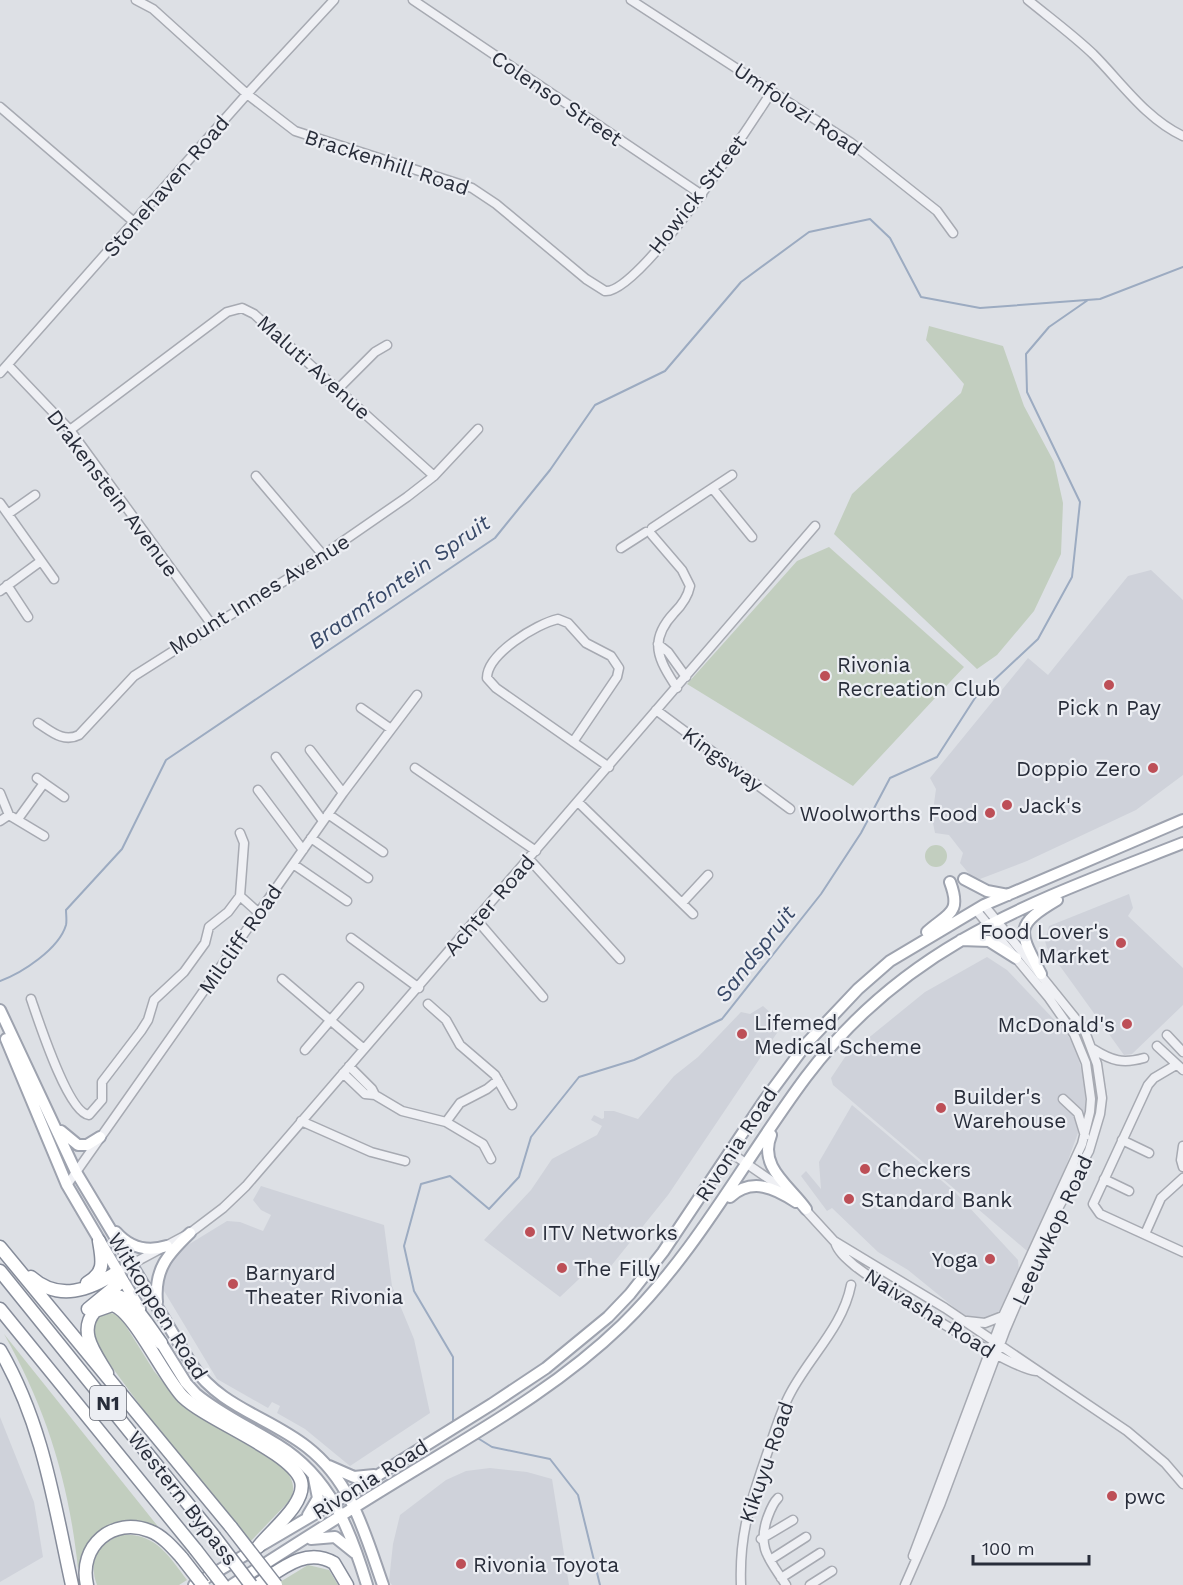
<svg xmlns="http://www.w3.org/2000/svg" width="1183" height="1585" viewBox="0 0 1183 1585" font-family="'Work Sans',sans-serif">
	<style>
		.built { fill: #cfd2da }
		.green { fill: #c2cebf }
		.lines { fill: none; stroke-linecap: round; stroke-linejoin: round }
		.stream { stroke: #9cabc1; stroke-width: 2 }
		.minor-casing { stroke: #a7aab2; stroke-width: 11 }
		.major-casing { stroke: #9ea3af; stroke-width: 14 }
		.highway-casing { stroke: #868c9a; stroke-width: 15 }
		.minor { stroke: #eff0f4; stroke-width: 8 }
		.major { stroke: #fff; stroke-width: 10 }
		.highway { stroke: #fff; stroke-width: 12 }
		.highway-bridge-casing { stroke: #868c9a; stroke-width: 15; stroke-linecap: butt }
		.highway-bridge { stroke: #fff; stroke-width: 12 }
		.poi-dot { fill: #bd4f57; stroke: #eceef3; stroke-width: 2 }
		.labels { text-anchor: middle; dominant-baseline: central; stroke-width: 4.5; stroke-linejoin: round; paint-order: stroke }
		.shield { fill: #eceef3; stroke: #636772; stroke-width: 1.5 }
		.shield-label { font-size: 20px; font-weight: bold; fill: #282d3a }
		.street-label { font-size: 21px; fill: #282d3a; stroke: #eceef3 }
		.poi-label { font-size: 21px; fill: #282d3a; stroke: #eceef3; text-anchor: start }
		.water-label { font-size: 22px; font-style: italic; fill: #384968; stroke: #eceef3 }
	</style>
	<rect width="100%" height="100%" fill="#dde0e5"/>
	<path class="built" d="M1151 570 1183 600V775L1136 810 1027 861 980 879 972 877 960 863 963 853 949 835 935 833 932 818 936 789 930 778 1028 658 1048 675 1128 576Z
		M1129 894 1133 908 1128 916 1183 968V1005L1132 1054 1124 1055 1047 948 1045 941 1049 926Z
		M987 957 1007 970 1063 1029 1075 1046 1084 1079 1086 1111 1033 1256 833 1085 831 1078 845 1057 925 992Z
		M763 1006 783 1024 668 1195 611 1266 596 1263 560 1297 484 1240 531 1190 552 1159 597 1135 602 1126 591 1120 594 1115 602 1119 604 1118V1111H614L638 1119 674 1076 698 1057 741 1012 750 1014Z
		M852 1105 955 1192 1018 1260 1019 1272 997 1316 987 1320 971 1319 956 1309 908 1270 878 1252 832 1208 827 1211 801 1176 806 1171 821 1189 819 1162Z
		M261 1186 384 1225 392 1286 414 1339 430 1413 350 1466 305 1429 277 1413 280 1406 272 1402 268 1408 217 1379 164 1291 163 1279 166 1266 178 1251 227 1221 240 1222 263 1231 271 1215 261 1210 253 1200Z
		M0 1417 34 1502 43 1557 0 1582Z
		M490 1468 527 1472 552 1479 569 1585H392L389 1581 393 1544 400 1515 446 1480 466 1471Z"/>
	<path class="green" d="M929 326 1003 346 1024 406 1054 462 1063 503 1061 554 1034 611 997 655 977 669 834 534 852 494 961 393 964 384 926 340Z
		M829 547 964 667 853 786 687 684 797 561Z
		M925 856a11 11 0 1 1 22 0a11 11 0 1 1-22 0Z
		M106 1312 119 1315 154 1371 180 1403 283 1467C292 1478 296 1486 291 1499L249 1543 178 1457 95 1344C93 1331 93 1318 106 1312Z
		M4 1334 164 1534C122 1507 91 1524 78 1569 69 1483 47 1410 4 1334Z
		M121 1535C155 1532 169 1556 187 1580L179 1585H97C88 1561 98 1544 121 1535Z
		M308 1565 329 1570 338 1585H282L280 1582Z"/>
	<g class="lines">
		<path class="stream" d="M0 981C22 973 59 949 66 925 67 921 66 914 66 910L122 849 166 760 495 538 550 470 595 405 665 371 741 282 809 232 870 219 890 238 921 297 980 308 1100 299 1183 267
			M453 1423V1357L414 1291 404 1246 421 1184 450 1176 489 1209 519 1177 531 1137 579 1077 634 1060 722 1019 821 894 861 833 890 778 937 757 975 698 1038 639 1072 577 1080 502 1027 392 1026 354 1049 327 1088 300
			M476 1437 492 1447 550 1459 578 1495 600 1585"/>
		<g class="minor-casing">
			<path id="minor" d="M136 0 153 9 247 94 295 131 472 188 496 204 586 279 605 291C639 295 751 124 772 91
				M413 0 702 195
				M631 0 850 142 937 211 953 233
				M1028 0C1050 18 1073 35 1093 54 1121 82 1146 119 1183 136
				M0 107 134 222
				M8 365 70 430 212 625
				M0 373 247 94 334 0
				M338 389 375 352 387 345
				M70 430 227 312 242 308 254 314 434 476
				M256 476 323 555
				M713 489 752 537
				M0 503 54 579
				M8 514 35 495
				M652 528 732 475
				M652 535 682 570 690 586C688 596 681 606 674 613 648 641 658 659 677 688
				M621 548 646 532
				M7 585 28 617
				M0 591 41 561
				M658 644 668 652 686 677
				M361 708 391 729
				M656 710 790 809
				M38 723C51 731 63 743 79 735L134 676 300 571 407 497 434 476 478 429
				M573 742 617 677 619 668 611 656 586 643 568 623 558 619C536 624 487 654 487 678L496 688 609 767
				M310 750 343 793
				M276 757 323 821
				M415 768 536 851
				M44 783 64 797
				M258 790 303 850
				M0 793 9 815
				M578 802 693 914
				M328 814 383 852
				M18 819 44 783 37 778
				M0 821 9 815 44 836
				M240 833 244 843 240 896 259 913
				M311 838 368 878
				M529 859 620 959
				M293 864 347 901
				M682 903 708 875
				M476 919 543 997
				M351 938 419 988
				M282 979 364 1049
				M31 999C38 1019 68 1113 89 1115L102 1100V1082L141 1031 148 1020 154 1000 184 972 205 943 209 927 228 912 240 896
				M428 1004 446 1020 460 1045 495 1075 512 1105
				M1167 1035 1183 1052
				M1157 1046 1183 1070
				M1093 1049C1112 1061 1123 1064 1144 1058
				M305 1050 359 987
				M1176 1065 1154 1078 1148 1085 1093 1204 1100 1214 1183 1252
				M349 1066 372 1089 375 1095
				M343 1073 365 1094 375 1095 402 1111 446 1122 483 1144 491 1159
				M1063 1099 1078 1113 1085 1136
				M301 1121 371 1152 405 1161
				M446 1122 460 1103 487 1089 498 1080
				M1122 1140 1149 1153
				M1183 1146 1181 1160 1183 1167
				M731 1153 785 1190
				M1104 1179 1129 1191
				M67 1185 343 793 417 695
				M801 1205 834 1241 945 1308 1127 1431 1165 1463 1183 1484
				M1145 1234 1161 1198 1183 1178
				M835 1242C838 1252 847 1259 855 1266 880 1285 1011 1370 1036 1371
				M117 1272 190 1233 223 1208 246 1186 815 526
				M967 1321 985 1323 1003 1316
				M778 1498C772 1504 770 1511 767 1519 757 1549 770 1560 786 1585
				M761 1539 793 1520
				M913 1556 1003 1316 1082 1144 1090 1112 1091 1099 1086 1063 1074 1034 1049 998 976 910
				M770 1560 806 1537
				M781 1578 820 1553
				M741 1585C739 1532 751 1501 768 1451 775 1431 781 1410 791 1392 811 1355 843 1326 851 1285
				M810 1585 832 1571
				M905 1585 940 1505 1005 1331 1054 1216 1089 1151 1100 1114 1102 1098 1097 1064 1084 1029 984 905"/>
		</g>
		<g class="major-casing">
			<path id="major" d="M964 879 987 891 1008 895
				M927 932C948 913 962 914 950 882
				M961 940 989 941 1016 958
				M1041 974C1019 931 1013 926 1057 900
				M0 1010 76 1172 192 1365C220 1407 269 1417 307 1447 352 1482 365 1534 383 1585
				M6 1039 67 1185 140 1309
				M61 1131 78 1145H87L100 1137
				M771 1135C758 1167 790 1186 806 1209
				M730 1197C752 1177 775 1188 796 1202
				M116 1232C130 1248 148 1252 167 1246
				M157 1302C154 1269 168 1254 190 1233
				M158 1338 186 1383 196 1394C220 1414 251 1428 278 1445 330 1477 350 1529 367 1585
				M329 1466 354 1477 374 1475
				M308 1515 318 1498 314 1478
				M311 1539 335 1537 355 1553
				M194 1585 335 1502 492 1404 546 1368 608 1317 630 1294 663 1252 764 1101 807 1043 858 989 890 961 984 905 1183 820
				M232 1585C294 1545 357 1505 420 1467 491 1424 562 1383 622 1325 697 1252 744 1160 806 1077 907 943 1033 902 1183 843"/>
		</g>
		<g class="highway-casing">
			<path id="highway" d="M0 1247 231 1527
				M0 1271 214 1536
				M31 1277C59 1302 90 1290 117 1272
				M87 1283C106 1272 102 1260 99 1241
				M104 1296C128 1287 148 1326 161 1343
				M0 1309 196 1550
				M88 1309 122 1281
				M0 1350C43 1424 54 1503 72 1585
				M107 1373C96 1354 77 1332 95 1311L112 1305C133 1309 164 1378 183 1397 208 1421 292 1452 301 1481 307 1503 271 1530 258 1547
				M87 1585C78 1546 113 1516 150 1531 163 1536 173 1548 182 1558
				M257 1585C280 1570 306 1546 334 1563L347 1585"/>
		</g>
		<use href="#minor" class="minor"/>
		<use href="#major" class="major"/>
		<use href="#highway" class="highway"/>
		<g class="highway-bridge-casing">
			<path id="highway-bridge" d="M231 1527 276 1585
				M214 1536 251 1585
				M196 1550 223 1585
				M182 1558 203 1585"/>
		</g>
		<use href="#highway-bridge" class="highway-bridge"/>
	</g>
	<g class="poi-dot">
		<circle cx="825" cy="676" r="6"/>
		<circle cx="1109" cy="685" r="6"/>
		<circle cx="1153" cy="768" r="6"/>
		<circle cx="1007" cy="805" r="6"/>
		<circle cx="990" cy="813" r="6"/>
		<circle cx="1121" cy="943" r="6"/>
		<circle cx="1127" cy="1024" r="6"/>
		<circle cx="742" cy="1034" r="6"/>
		<circle cx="941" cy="1108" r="6"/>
		<circle cx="865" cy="1169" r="6"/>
		<circle cx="849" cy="1199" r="6"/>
		<circle cx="530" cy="1232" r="6"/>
		<circle cx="990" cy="1259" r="6"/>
		<circle cx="562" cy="1268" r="6"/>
		<circle cx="233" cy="1284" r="6"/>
		<circle cx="1112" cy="1496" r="6"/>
		<circle cx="461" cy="1564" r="6"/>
	</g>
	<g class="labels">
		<rect class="shield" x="90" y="1386" width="36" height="34" rx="4.5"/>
		<g class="shield-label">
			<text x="108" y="1403">N1</text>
		</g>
		<g class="street-label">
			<text transform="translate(557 98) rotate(34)">Colenso Street</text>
			<text transform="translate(798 109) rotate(34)">Umfolozi Road</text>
			<text transform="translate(387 162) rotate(18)">Brackenhill Road</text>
			<text transform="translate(166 186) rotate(-49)">Stonehaven Road</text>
			<text transform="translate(697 194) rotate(-52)">Howick Street</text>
			<text transform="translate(314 367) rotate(42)">Maluti Avenue</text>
			<text transform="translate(113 493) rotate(53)">Drakenstein Avenue</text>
			<text transform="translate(259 594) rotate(-32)">Mount Innes Avenue</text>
			<text transform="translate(723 759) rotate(36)">Kingsway</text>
			<text transform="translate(489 905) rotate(-49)">Achter Road</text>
			<text transform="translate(240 939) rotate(-55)">Milcliff Road</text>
			<text transform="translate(736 1144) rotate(-57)">Rivonia Road</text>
			<text transform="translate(1052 1230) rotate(-65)">Leeuwkop Road</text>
			<text transform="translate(158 1306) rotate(58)">Witkoppen Road</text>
			<text transform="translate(930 1313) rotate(32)">Naivasha Road</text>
			<text transform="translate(766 1462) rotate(-71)">Kikuyu Road</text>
			<text transform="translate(370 1479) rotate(-32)">Rivonia Road</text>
			<text transform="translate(183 1498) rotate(52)">Western Bypass</text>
		</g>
		<g class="poi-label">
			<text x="837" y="664">Rivonia<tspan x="837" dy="24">Recreation Club</tspan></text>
			<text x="1109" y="707" text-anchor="middle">Pick n Pay</text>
			<text x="1141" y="768" text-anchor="end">Doppio Zero</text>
			<text x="1019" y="805">Jack's</text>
			<text x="978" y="813" text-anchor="end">Woolworths Food</text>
			<text x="1109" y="931" text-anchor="end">Food Lover's<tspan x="1109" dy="24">Market</tspan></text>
			<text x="754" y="1022">Lifemed<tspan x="754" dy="24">Medical Scheme</tspan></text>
			<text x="1115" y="1024" text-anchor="end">McDonald's</text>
			<text x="953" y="1096">Builder's<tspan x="953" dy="24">Warehouse</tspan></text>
			<text x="877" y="1169">Checkers</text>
			<text x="861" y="1199">Standard Bank</text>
			<text x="542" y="1232">ITV Networks</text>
			<text x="978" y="1259" text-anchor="end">Yoga</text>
			<text x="574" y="1268">The Filly</text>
			<text x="245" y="1272">Barnyard<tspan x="245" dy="24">Theater Rivonia</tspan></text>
			<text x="1124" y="1496">pwc</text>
			<text x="473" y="1564">Rivonia Toyota</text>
		</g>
		<g class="water-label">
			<text transform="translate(399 582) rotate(-35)">Braamfontein Spruit</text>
			<text transform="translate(755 954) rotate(-52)">Sandspruit</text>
		</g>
	</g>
	<path d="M973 1555v9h116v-9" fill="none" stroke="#282d3a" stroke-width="3"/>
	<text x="982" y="1555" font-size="18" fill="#282d3a" stroke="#eceef3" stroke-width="4.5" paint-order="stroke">100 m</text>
</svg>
